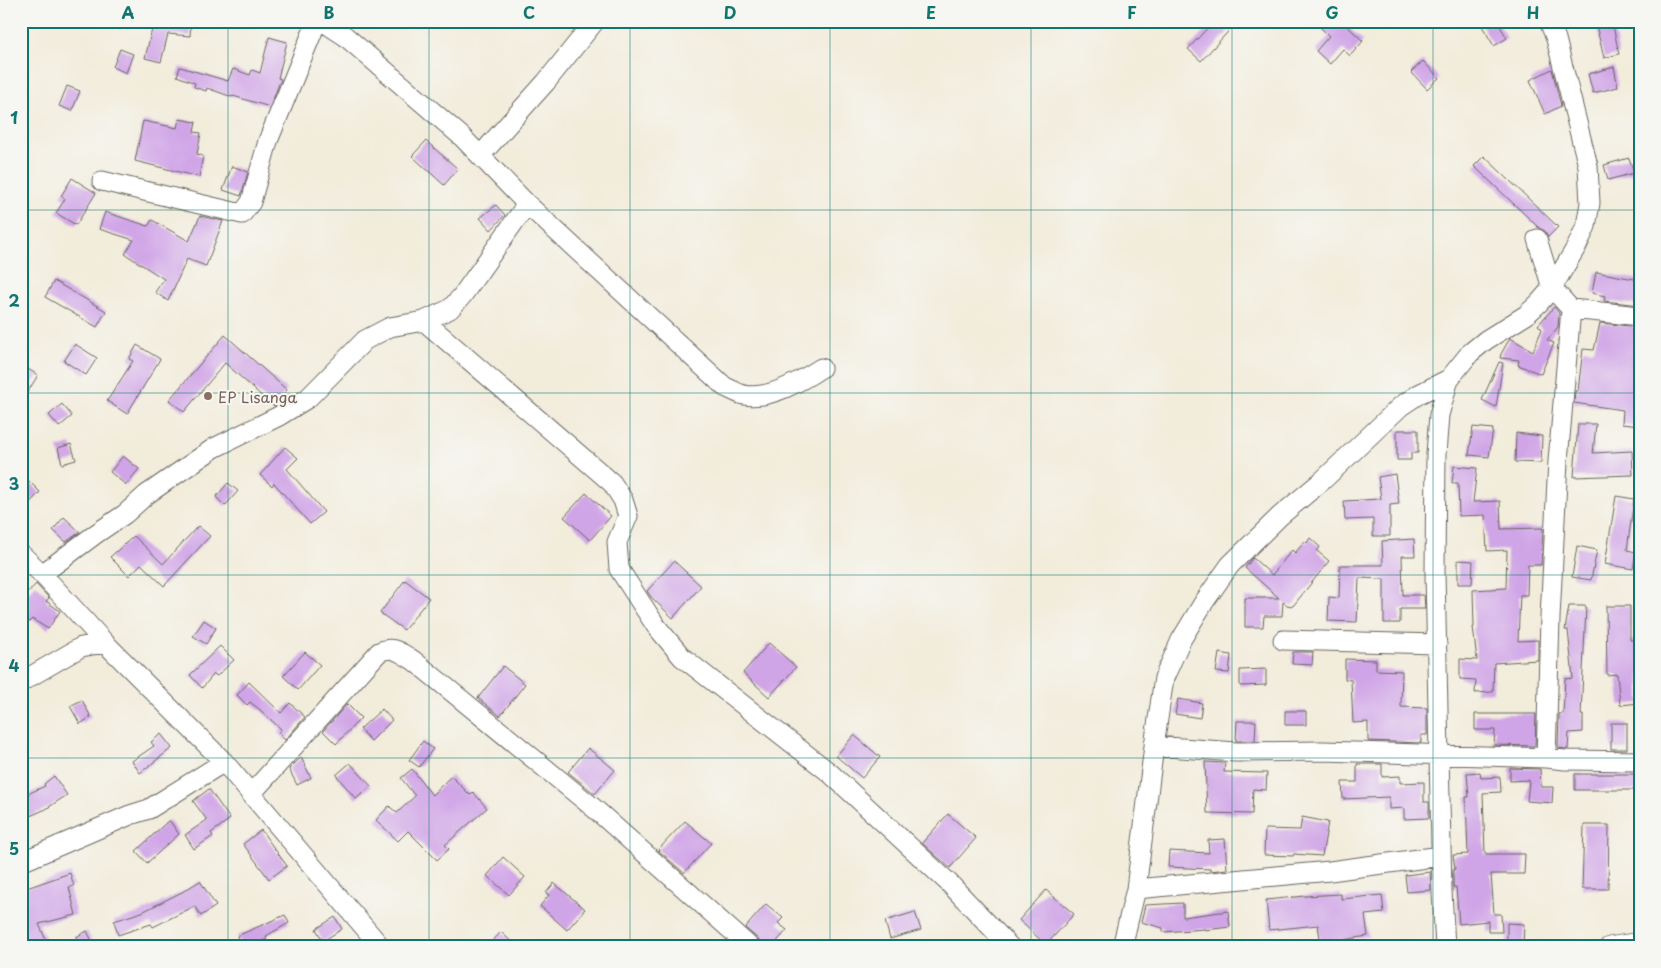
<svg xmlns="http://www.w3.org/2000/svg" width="1661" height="968" viewBox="0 0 1661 968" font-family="'Playpen Sans',sans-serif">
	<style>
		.building { fill: #d0a5e7 }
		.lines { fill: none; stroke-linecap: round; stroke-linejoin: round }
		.minor-casing { stroke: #67655f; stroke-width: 21 }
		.minor { stroke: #fff; stroke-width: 19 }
		.grid { fill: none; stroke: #0f766e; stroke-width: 1; stroke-opacity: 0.55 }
		.education-dot { fill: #8d6e63; stroke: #f6f6f2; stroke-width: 2 }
		.labels { text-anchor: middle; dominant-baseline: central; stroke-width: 4; stroke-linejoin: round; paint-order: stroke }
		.education-label { font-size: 15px; fill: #785e54; stroke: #f6f6f2; text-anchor: start }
		.neatline { fill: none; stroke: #0f766e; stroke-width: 2 }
		.grid-label { font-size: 16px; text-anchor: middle; font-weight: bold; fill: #0f766e }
	</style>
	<rect width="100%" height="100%" fill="#f6f6f2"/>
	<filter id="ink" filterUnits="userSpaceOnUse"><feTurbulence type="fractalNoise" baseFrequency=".02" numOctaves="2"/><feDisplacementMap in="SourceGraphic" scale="10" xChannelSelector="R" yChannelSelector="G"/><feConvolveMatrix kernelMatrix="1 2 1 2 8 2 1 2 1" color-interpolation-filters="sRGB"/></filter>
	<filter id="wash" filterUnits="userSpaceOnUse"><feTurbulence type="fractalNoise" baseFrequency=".0096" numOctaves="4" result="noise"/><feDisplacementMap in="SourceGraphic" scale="20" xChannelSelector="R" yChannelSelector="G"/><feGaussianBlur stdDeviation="1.12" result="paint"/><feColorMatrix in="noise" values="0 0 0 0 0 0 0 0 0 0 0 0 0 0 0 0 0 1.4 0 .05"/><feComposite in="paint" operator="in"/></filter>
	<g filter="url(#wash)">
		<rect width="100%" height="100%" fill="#f2ecdb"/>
		<g id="blocks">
			<path class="building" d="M154 21H191L190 36 168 34 161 62 145 58Z
				M1214 21H1238L1201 61 1188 49Z
				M1314 21H1342L1363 41 1350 56 1343 49 1330 64 1316 51 1329 36Z
				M1479 21H1497L1507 38 1494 46Z
				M1595 21H1612L1619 54 1604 58Z
				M269 37 287 42 278 78 281 79 270 107 233 96 232 97 207 88 206 91 194 87 195 83 177 76 180 67 228 81 233 69 250 75 252 70 260 73Z
				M120 49 133 54 126 73 113 67Z
				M1423 61 1439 78 1427 89 1411 72Z
				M1614 67 1618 87 1593 93 1588 74Z
				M1552 69 1561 106 1545 114 1530 80Z
				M67 86 80 91 72 111 59 106Z
				M179 119 196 122 194 132 201 133 197 154 203 156 199 177 135 161 143 121 177 128Z
				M426 141 458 169 444 185 412 156Z
				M1484 156 1558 227 1548 237 1545 231 1539 228 1474 166Z
				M1629 158 1634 173 1608 180 1604 165Z
				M232 166 248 172 241 196 223 190Z
				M72 178 96 193 76 225 56 213 65 199 61 196Z
				M496 205 505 215 491 230 480 218Z
				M105 212 148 226 152 220 189 241 200 216 223 221 206 266 187 259 168 301 155 292 164 279 125 254 134 240 99 229Z
				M1596 272 1640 280V305L1604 301 1605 296 1592 293Z
				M54 281 106 311 97 327 45 297Z
				M1554 307 1559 313 1558 327 1547 340 1554 343 1541 374 1518 365 1519 360 1500 358 1501 354 1510 338 1533 351 1542 329 1538 325Z
				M1600 323 1640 327V426L1622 424 1623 410 1574 403 1575 391H1578L1583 349 1594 350Z
				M225 335 287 390 273 406 225 363 184 412 169 400Z
				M75 344 97 358 86 375 64 361Z
				M137 345 160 359 127 414 107 401 133 361 129 359Z
				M1499 362 1503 363 1496 407 1482 400Z
				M21 365 38 375 21 403Z
				M62 404 72 416 59 427 49 415Z
				M1578 424H1596L1593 453 1632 451 1633 475 1574 477Z
				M1473 427 1493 429 1489 457 1469 455Z
				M1397 430H1418V453H1411V460H1397Z
				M1516 433 1542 436 1541 463 1515 462Z
				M71 444 76 460 62 464 58 448Z
				M285 447 298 458 287 469 324 512 310 524 274 483 272 486 260 475Z
				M123 456 139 469 126 485 110 472Z
				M1454 466 1477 468 1473 502 1500 501 1501 529 1543 528 1541 565H1528L1527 595H1520L1518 641 1538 640V660L1494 663 1493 692 1475 693 1476 680 1460 679V659L1477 660 1473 627H1474L1473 590 1506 588 1507 550 1487 551 1485 515 1459 516 1458 483H1452Z
				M1395 474 1399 504 1390 505V536H1373V519L1345 520 1344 501 1381 499 1378 477Z
				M29 481 40 492 21 512V490Z
				M228 483 238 491 225 506 216 497Z
				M586 493 611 516 590 540 564 517Z
				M1616 496 1634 499 1627 550 1636 552 1633 569 1605 564Z
				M64 517 80 532 66 542 53 530Z
				M198 526 210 536 164 586 141 564 129 576 110 557 134 536 163 564Z
				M1310 538 1320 547 1317 551 1329 561 1293 606 1287 605 1283 602 1282 616H1264L1263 627H1245V598H1279L1245 568 1253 558 1272 575 1292 550 1295 553 1305 541 1307 543Z
				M1414 539 1415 556H1402L1403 595H1424L1425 609H1400V623H1384V579L1359 578 1357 622 1328 621 1329 597 1339 598 1340 565H1383L1382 541Z
				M1577 546 1597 550 1591 580 1572 577Z
				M1458 560 1473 561 1472 584H1458Z
				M674 561 701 586 673 618 651 597 647 591Z
				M405 580 429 598 404 630 380 613Z
				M36 584 49 598 46 601 60 611 48 629 32 619 21 630V600Z
				M1569 606H1586L1581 715H1583V732L1569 733 1568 749H1566L1558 748 1559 714H1563L1565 679 1573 678 1568 630H1565Z
				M1606 606H1630V640H1640V703L1620 705 1617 674 1607 675Z
				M204 620 216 628 206 644 193 636Z
				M769 643 796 667 769 697 743 673Z
				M220 646 234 660 217 676 214 674 202 688 190 675Z
				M305 652 320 665 298 690 283 676Z
				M1293 652H1313L1312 665 1292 664Z
				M1219 653 1231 655 1229 673 1216 672Z
				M1345 659 1376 660V670L1402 671 1401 707 1427 708V735H1421V743L1368 741V722L1353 723 1351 680 1345 679Z
				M503 666 525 684 500 716 478 698Z
				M1266 669V685L1240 686V670Z
				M249 682 281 713 290 703 305 717 285 740 278 733 281 729 259 709 250 702 247 705 237 695Z
				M1178 699 1202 703 1200 718 1175 714Z
				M82 700 91 717 80 724 70 706Z
				M347 704 361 718 336 744 323 731Z
				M382 709 392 720 371 741 360 729Z
				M1285 711H1306V725H1285Z
				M1475 714H1536L1535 746 1494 745 1495 730H1475Z
				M1237 721H1256L1255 741H1236Z
				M1611 723H1627V749H1611Z
				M161 734 172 748 140 773 132 761 154 746 151 742Z
				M854 735 880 757 862 778 836 756Z
				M423 741 433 749 419 767 409 760Z
				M588 748 615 770 595 794 568 772Z
				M301 757 311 778 297 785 289 769Z
				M1205 762 1225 763 1224 772 1267 773 1266 790 1253 789 1252 814 1207 813Z
				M350 763 371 786 356 799 336 775Z
				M1357 764H1382V777L1400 776V783L1424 782V802H1429V818L1404 819V808L1389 809V797L1343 799 1342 782H1357Z
				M1510 768 1540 769 1541 787H1553L1552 803 1527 801 1529 780 1510 781Z
				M412 769 432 795 451 776 470 795 473 792 487 808 445 845 449 849 437 860 408 831 398 841 376 820 389 806 397 813 415 796 401 778Z
				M1480 772 1481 778 1500 777 1501 792 1483 793 1485 854H1525L1524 874H1491L1494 914H1501L1502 932H1488V921L1459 924 1456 887H1453V870L1455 869 1453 855 1468 854 1466 797H1469L1467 773Z
				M1575 774H1640V790H1575Z
				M54 776 67 795 46 809 21 820V797L45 786 44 784Z
				M209 789 230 819 211 833 213 836 194 849 185 835 207 820 193 801Z
				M948 814 976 838 950 868 922 843Z
				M1302 817 1328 822 1322 856 1294 854 1293 856 1264 855 1265 829 1300 830Z
				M169 820 179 834 147 863 136 851Z
				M685 821 711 843 684 873 658 850Z
				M1584 825H1609L1608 889H1582Z
				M261 830 287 866 269 879 243 844Z
				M1225 839 1227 869 1210 871V869L1168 867 1169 851 1209 853 1208 840Z
				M503 857 525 877 509 895 487 876Z
				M1430 872 1431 890 1407 892 1405 875Z
				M70 873 74 886 69 887 76 915 39 924 49 947H27L21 931V890Z
				M200 881 216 906 201 916 195 906 153 927 151 924 118 935 114 921 142 912 182 892Z
				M554 883 585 909 567 930 540 906 549 895 546 893Z
				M1046 890 1074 914 1046 945 1019 920Z
				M1341 894V899L1382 895 1384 913 1365 915 1368 936 1342 940 1343 942 1321 945 1318 925 1269 930 1266 900 1305 896Z
				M1183 903V917L1228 911 1230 927 1205 930V929L1163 932V928L1141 922 1145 905Z
				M766 904 783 918 778 923 787 930 772 947H762L758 939 745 928Z
				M915 912 921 930 890 939 885 921Z
				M285 915 289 923 266 936 267 939 249 947H241L237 936Z
				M335 917 342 929 323 941 316 929Z
				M1507 923 1524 924 1523 947H1507Z
				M87 931 95 947H81L76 937Z
				M501 932 517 947H487Z"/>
		</g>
	</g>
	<g filter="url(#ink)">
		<use href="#blocks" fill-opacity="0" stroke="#67655f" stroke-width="1"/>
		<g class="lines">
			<g class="minor-casing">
				<path id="minor" d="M322 21 345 36 461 136 527 204 725 387C731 389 738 394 744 395 769 400 801 381 821 368
					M480 156 546 82 595 21
					M102 181 242 214 251 202 268 141 317 21
					M1537 239 1552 288 1571 309 1640 316
					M424 321 612 483 623 500 628 516 617 542 619 569 656 626 682 657 830 773 950 884 1010 947
					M21 554 42 574
					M1283 640 1437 644
					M105 643 42 574 97 533 125 514 146 495 214 448 279 416 308 398 365 340 390 327 424 321 450 309 462 296 527 204
					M21 682 81 647 105 643 224 762 381 947
					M1154 746 1236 752 1323 751 1546 758 1565 760 1640 761
					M1546 758 1550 618 1558 461 1571 309
					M251 794 379 652C394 645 400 653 413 660L595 809 750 947
					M21 862 130 815 149 809 224 762
					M1136 889 1330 871 1441 856
					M1122 947 1136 889 1154 746 1164 678 1181 640 1204 602 1230 565 1280 516 1323 480 1401 406 1419 394 1449 379
					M1445 947 1442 891 1435 573 1436 454 1439 415 1449 379 1470 353 1486 340 1526 315 1539 303 1552 288 1577 246 1586 226 1590 203 1588 166 1556 39 1549 21
					M1609 947 1640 942"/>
			</g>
			<use href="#minor" class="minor"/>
		</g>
	</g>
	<path class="grid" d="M228 21V947M429 21V947M630 21V947M830 21V947M1031 21V947M1232 21V947M1433 21V947M21 210H1640M21 393H1640M21 575H1640M21 758H1640"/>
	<circle class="education-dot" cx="208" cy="396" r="5"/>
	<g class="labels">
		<g class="education-label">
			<text x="218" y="396">EP Lisanga</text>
		</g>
	</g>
	<rect width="1661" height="968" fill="none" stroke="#f6f6f2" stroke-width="55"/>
	<rect x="28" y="28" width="1606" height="912" class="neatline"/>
	<g class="grid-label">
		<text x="128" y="19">A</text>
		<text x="329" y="19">B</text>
		<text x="529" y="19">C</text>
		<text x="730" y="19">D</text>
		<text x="931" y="19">E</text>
		<text x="1132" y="19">F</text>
		<text x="1332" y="19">G</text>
		<text x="1533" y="19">H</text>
		<text x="14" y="124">1</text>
		<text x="14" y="307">2</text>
		<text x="14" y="490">3</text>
		<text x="14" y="672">4</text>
		<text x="14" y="855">5</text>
	</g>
</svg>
